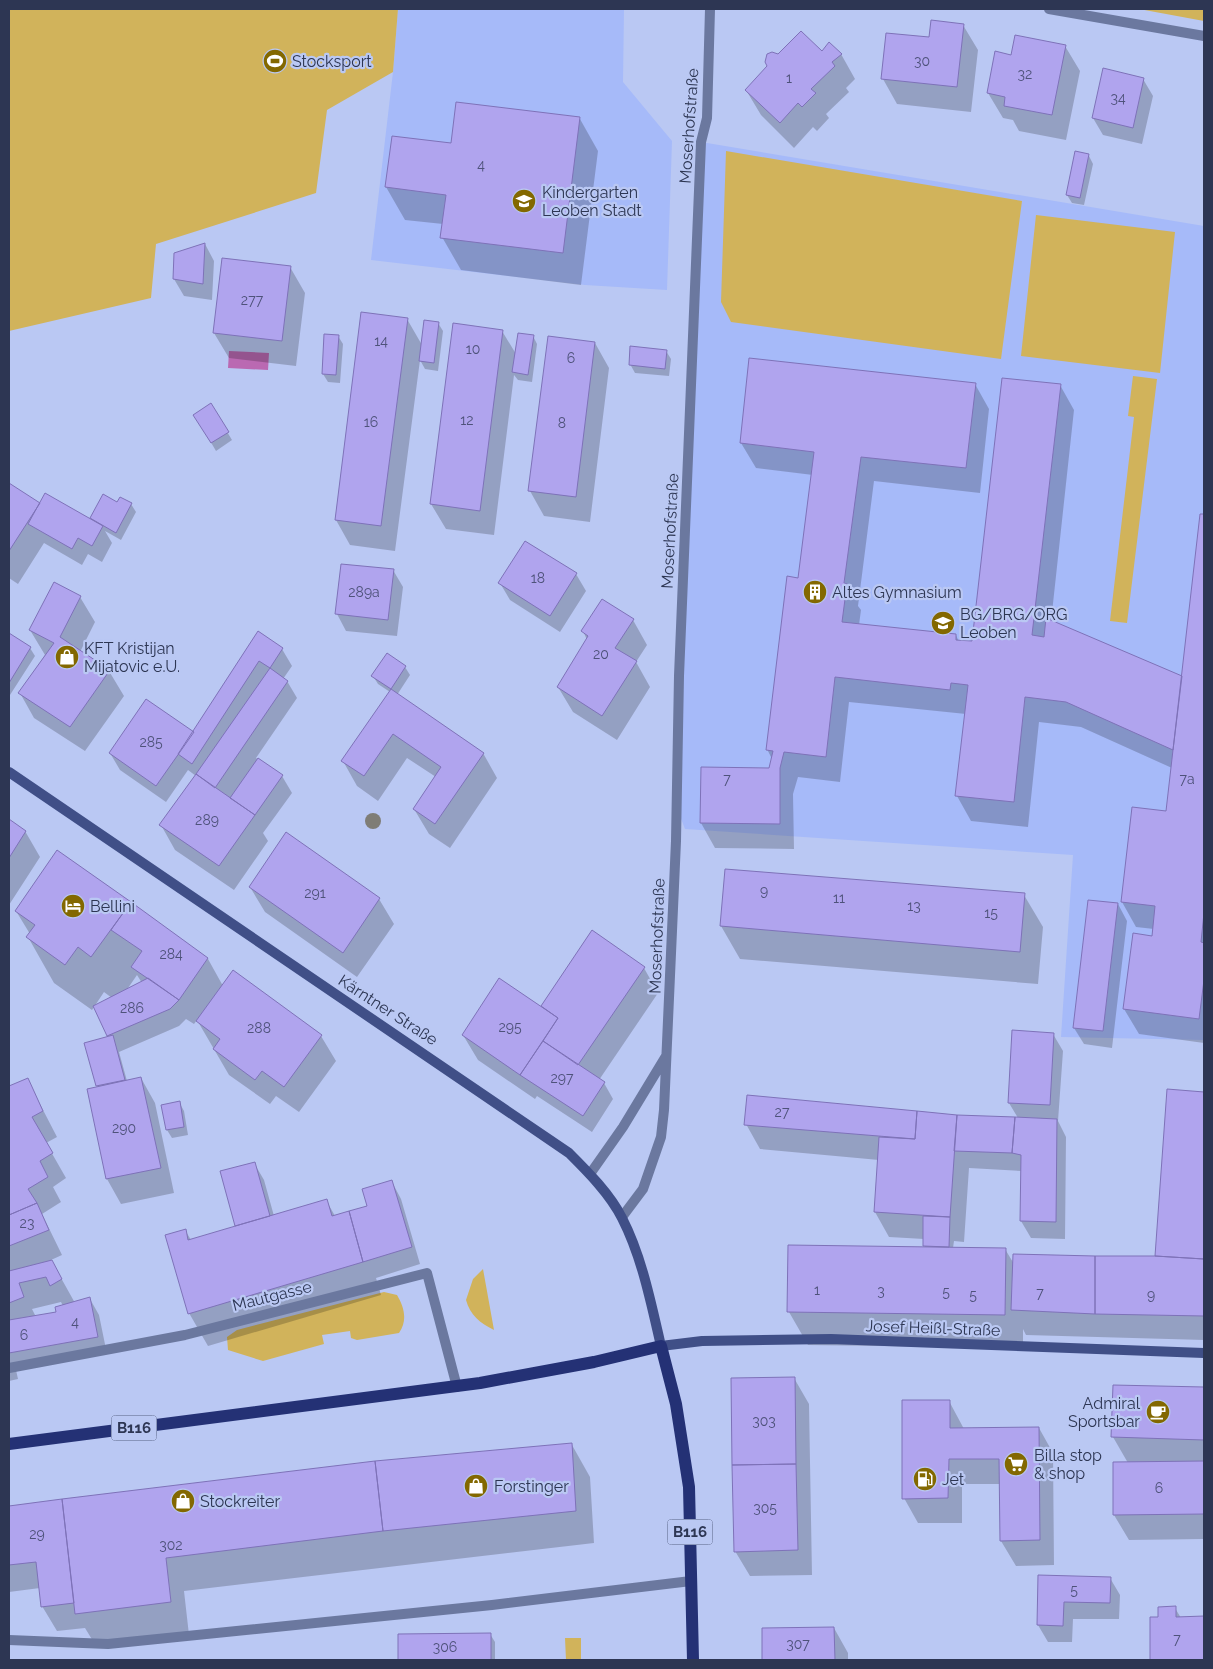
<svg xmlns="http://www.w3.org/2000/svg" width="1213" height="1669" viewBox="0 0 1213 1669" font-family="Raleway,sans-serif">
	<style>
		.built { fill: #a6baf9 }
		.green { fill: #d1b35b }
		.water { fill: #ba69b2 }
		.shadow { fill: #0003; fill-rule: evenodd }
		.building { fill: #b0a4ee; stroke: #7e72b8 }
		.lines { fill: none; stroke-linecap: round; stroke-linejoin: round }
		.service { stroke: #6b789f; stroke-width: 10 }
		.minor { stroke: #6b789f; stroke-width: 10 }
		.secondary { stroke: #404f87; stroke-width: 10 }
		.primary { stroke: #243175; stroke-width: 12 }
		.tree { fill: #7f7d76 }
		.labels { text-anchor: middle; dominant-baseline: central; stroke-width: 4.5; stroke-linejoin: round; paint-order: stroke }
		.number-label { font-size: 14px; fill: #4e527a }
		.shield { fill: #bac8f3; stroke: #576283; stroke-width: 1 }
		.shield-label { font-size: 15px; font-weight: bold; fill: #2d3653 }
		.poi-label { font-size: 16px; fill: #2d3653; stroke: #bac8f3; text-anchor: start }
		.street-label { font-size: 16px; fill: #2d3653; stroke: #bac8f3 }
	</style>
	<rect width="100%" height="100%" fill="#bac8f3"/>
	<path class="built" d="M398 9H624L623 82 672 141 667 290 585 285 371 260 393 72Z
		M701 142 1204 226V1040L1061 1037 1073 855 685 829 677 808Z"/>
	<path class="green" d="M9 9H398L393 72 327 110 316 193 156 244 151 298 9 331Z
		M1139 9H1204V21Z
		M726 151 1022 201 1001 359 731 322 721 302Z
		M1036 215 1175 232 1160 373 1021 356Z
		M1133 376 1157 379 1127 623 1110 621 1134 417 1128 416Z
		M483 1269 494 1330C480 1323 470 1315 466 1300L473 1279Z
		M384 1292 397 1295C404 1307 408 1320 399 1333L357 1340 351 1338 350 1331 322 1335 324 1344 263 1361 228 1350 227 1337 237 1330Z
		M565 1638H581V1660H566Z"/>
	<path class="water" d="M229 351 269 353 268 370 228 368Z"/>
	<path class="shadow" d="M963 25 978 50 971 112 897 104 883 79 930 39Z
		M1065 46 1080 71 1066 140 1019 131 1013 120 1003 118 988 93 1012 56Z
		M822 53 841 54 855 79 846 88 849 92 826 114 829 118 817 131 813 127 794 148 761 115 746 90 779 56Z
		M1143 79 1153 96 1142 144 1103 135 1093 118Z
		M580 119 598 151 581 285 461 270 442 237 443 224 405 220 386 187 452 144Z
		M1089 156 1093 164 1084 205 1072 203 1067 195Z
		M205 244 214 261 212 300 184 296 174 279Z
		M223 259 290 267 305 293 296 366 229 358 214 333Z
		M362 314 407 319 422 345 438 323 443 331 438 371 425 369 420 360 395 551 350 545 336 520Z
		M454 325 502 331 516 354 533 336 537 344 532 382 518 380 514 375 494 535 446 529 431 504Z
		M338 336 343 344 340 383 328 382 323 374Z
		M595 343 609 368 590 522 544 516 530 491Z
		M666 351 671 359 669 376 635 373 630 364Z
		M975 384 989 409 980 493 874 481 858 606 861 610 859 625 956 635 959 642 973 643 1060 385 1074 410 1051 622 1183 677 1202 515 1204 516V1043L1139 1034 1124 1009 1153 937 1154 929 1136 927 1122 902 1167 812 1172 768 1081 727 1039 722 1028 827 971 821 957 796 966 714 849 702 840 782 798 777 793 794 794 849 715 848 701 823 770 769 772 759 767 749 800 579 813 475 756 468 741 443Z
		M211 405 232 440 216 451 195 415Z
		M9 484 39 504 90 520 103 496 118 504H131L136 512 121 540 105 531 112 543 102 562 88 554 82 565 44 543 18 584 9 578Z
		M342 566 393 570 403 587 397 636 346 631 337 614Z
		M576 574 586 591 560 632 510 600 500 583Z
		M80 597 95 622 80 652 109 671 124 696 85 751 34 718 20 693 45 655 30 630Z
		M633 620 647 645 636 662 650 687 617 740 573 712 558 687 587 640 583 631Z
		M259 633 282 649 292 666 283 679 287 681 297 698 256 758 282 776 292 793 263 833 268 841 234 890 175 850 161 825 196 776 188 770 166 802 120 770 110 753 194 734Z
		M9 634 30 648 35 656 10 695Z
		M405 667 410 675 397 695 483 753 497 778 450 848 429 834 414 809 436 777 407 758 378 801 357 786 343 761 390 692 378 684 373 676Z
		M9 820 25 831 40 857 9 905Z
		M287 834 379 899 394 924 357 977 265 912 250 887Z
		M726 870 1024 895 1043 927 1038 984 740 959 721 926Z
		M130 903 208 959 223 986 321 1036 336 1061 299 1112 276 1096 270 1104 229 1075 197 1020 194 1024 186 1019 179 1026 119 1052 127 1081 141 1078 155 1103 174 1193 121 1204 107 1179 88 1089 98 1087 85 1044 109 1037 95 1007 112 998 104 992 92 1010 54 983 28 937 30 934 16 911ZM137 975 142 983 126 991Z
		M1118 904 1127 921 1112 1048 1084 1044 1074 1028Z
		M593 932 644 968 658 993 599 1080 604 1083 613 1099 592 1132 537 1096 535 1099 478 1060 463 1035 541 1008Z
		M1053 1034 1063 1051 1058 1121 1066 1137 1065 1239 1031 1238 1021 1221 1022 1171 969 1168 964 1242 954 1241 953 1248 1005 1249 1014 1264 1157 1257 1168 1091 1204 1093V1340L1026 1335 1023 1329V1348L808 1345 789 1312 790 1246 925 1248 924 1239 889 1237 875 1212 879 1160 760 1149 746 1124 956 1116 1018 1118 1009 1103Z
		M27 1079 57 1137 46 1143 66 1178 53 1187 61 1202 42 1214 62 1255 51 1260 75 1303 90 1299 99 1315 107 1354 16 1370 18 1379 9 1381V1088ZM61 1302 63 1306 58 1313 36 1317 32 1309Z
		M179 1102 184 1111 188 1135 172 1138 167 1130 163 1106Z
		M254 1163 264 1180 274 1216 326 1200 335 1216 369 1206 392 1182 401 1199 420 1264 376 1278 381 1295 208 1346 189 1313 185 1230 191 1240 237 1227Z
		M794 1378 809 1404 812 1575 750 1576 735 1551Z
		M1114 1386 1204 1388V1539L1129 1540 1114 1515 1128 1463 1113 1437Z
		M949 1401 964 1429 1039 1428 1053 1453 1054 1565 1016 1566 1001 1541V1484H962V1523H918L904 1498Z
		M572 1445 590 1477 594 1543 184 1591 189 1635 96 1646 85 1628 57 1631 42 1606 40 1588 9 1592V1507L375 1462Z
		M1039 1577 1110 1578 1120 1595 1119 1619H1073L1072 1642H1048L1038 1625Z
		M1175 1608 1181 1618H1204V1660H1151V1618H1159Z
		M834 1628 848 1653V1660H764L763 1630Z
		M490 1634 495 1642V1660H399V1635Z"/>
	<path class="building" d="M931 20 964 24 957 87 881 79 886 33 929 37Z
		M801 31 822 51 829 42 842 54 832 62 835 66 811 89 816 93 802 107 798 103 780 123 745 90 767 66 765 62 767 54 772 52 778 54Z
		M1015 35 1066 45 1052 115 1004 106 1005 97 987 93 995 51 1011 55Z
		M1103 68 1144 78 1133 128 1092 118Z
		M456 102 580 117 563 253 440 238 446 195 385 187 392 136 451 143Z
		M1075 151 1089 154 1080 198 1066 195Z
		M205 243 203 284 173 279 174 253Z
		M222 258 291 266 282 341 213 333Z
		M361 312 408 318 381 526 335 520Z
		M424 320 439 322 434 363 419 361Z
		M453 323 503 330 480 511 430 504Z
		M518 333 534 335 528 375 512 372Z
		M324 334 339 335 336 375 322 374Z
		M548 336 595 342 576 497 528 491Z
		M630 346 667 350 665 369 629 365Z
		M749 358 976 383 966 468 861 457 844 583 847 584 842 622 956 634V640L972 641 1002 378 1061 384 1032 635 1044 637 1046 618 1182 676 1173 750 1066 702 1025 697 1014 802 955 796 968 685 951 683 950 690 835 677 826 757 784 752 780 768V824L700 823 701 767 769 768 773 751 766 750 787 576 798 578 814 452 740 443Z
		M211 403 229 432 211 443 193 415Z
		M9 483 40 503 9 551Z
		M45 493 103 526 92 546 78 538 72 549 28 524Z
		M103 494 117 502 120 497 132 503 116 533 90 518Z
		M1200 514H1204V913L1201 942 1204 943V980L1199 1019 1123 1009 1133 933 1152 936 1155 906 1121 902 1132 807 1166 811Z
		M525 541 577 573 550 616 498 583Z
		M341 564 394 569 388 620 335 614Z
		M54 582 81 596 60 637 110 670 70 727 18 693 54 643 29 630Z
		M602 599 634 619 615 648 637 661 602 716 557 687 588 636 581 631Z
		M258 631 283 648 270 668 259 661 192 764 178 754Z
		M9 633 31 647 9 683Z
		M387 653 406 666 391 689 371 676Z
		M270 668 288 681 215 788 196 774Z
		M391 689 484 753 435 824 413 809 441 767 393 734 364 776 341 761Z
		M146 699 194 732 156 786 109 753Z
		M258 758 283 775 255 815 230 798Z
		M196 774 255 815 219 866 159 825Z
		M9 819 26 831 9 858Z
		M286 832 380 898 343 953 249 887Z
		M57 850 131 902 91 957 78 947 65 965 26 937 35 925 15 911Z
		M725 869 1025 893 1020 952 720 926Z
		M1088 900 1118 903 1103 1031 1073 1028Z
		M131 902 208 958 179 1000 131 967 142 951 111 930Z
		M592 930 645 967 578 1065 543 1041 558 1018 541 1006Z
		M233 970 322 1035 284 1087 262 1071 255 1080 213 1049 220 1039 196 1021Z
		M148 978 179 1000 170 1009 107 1036 93 1006Z
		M499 978 558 1018 520 1075 462 1035Z
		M1012 1030 1054 1033 1050 1105 1008 1103Z
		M113 1035 125 1080 96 1086 84 1043Z
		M543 1041 605 1082 583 1116 520 1075Z
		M141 1077 161 1168 106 1179 87 1089Z
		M28 1078 43 1111 32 1117 53 1153 40 1161 48 1177 28 1189 37 1203 9 1215V1086Z
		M1167 1089 1204 1092V1259L1155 1256Z
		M747 1095 917 1111 915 1139 744 1125Z
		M180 1101 184 1127 166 1130 161 1105Z
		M917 1111 957 1115 950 1217 874 1212 879 1137 915 1139Z
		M957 1115 1015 1117 1012 1153 954 1151Z
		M1015 1117 1057 1119 1056 1222 1020 1221 1021 1155 1012 1153Z
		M255 1162 270 1216 235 1226 220 1171Z
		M392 1180 412 1247 363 1262 349 1211 367 1206 362 1189Z
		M327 1199 332 1216 349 1211 363 1262 188 1314 165 1235 186 1229 188 1240Z
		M37 1203 49 1230 9 1246V1215Z
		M923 1216 950 1217 949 1247 923 1246Z
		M788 1245 1006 1248 1005 1315 787 1312Z
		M1013 1254 1095 1256V1314L1011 1310Z
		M1095 1256H1155L1204 1259V1316L1095 1314Z
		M52 1260 62 1279 50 1286 46 1277 19 1283 24 1297 9 1303V1271Z
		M90 1297 98 1337 9 1353V1320L56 1312 55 1307Z
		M795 1377 796 1464 732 1465 731 1378Z
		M1113 1385 1204 1387V1440L1111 1437Z
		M902 1400H950V1428L1039 1427 1040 1540 1000 1541 999 1459H949L948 1498 902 1499Z
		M572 1443 576 1511 383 1531 375 1461Z
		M375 1461 383 1531 166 1558 171 1602 75 1614 62 1499Z
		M1204 1461V1514L1113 1515V1462Z
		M796 1464 798 1550 734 1552 732 1465Z
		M62 1499 74 1603 41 1607 36 1562 9 1565V1506Z
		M1038 1575 1111 1577 1110 1603 1064 1602 1063 1626 1037 1625Z
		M1176 1606V1617L1204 1616V1660H1150V1617H1158V1607Z
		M834 1627 835 1660H762V1628Z
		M491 1633V1660H398V1634Z"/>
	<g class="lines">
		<path class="service" d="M1049 9 1204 36
			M9 1640 108 1644 492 1605 691 1581"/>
		<path class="minor" d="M590 1174 623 1127 666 1056
			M622 1217 643 1189 661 1137 664 1110 676 841 679 676 701 142 707 118 710 9
			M9 1368 185 1335 427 1273 457 1387"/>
		<path class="secondary" d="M9 772 569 1153C588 1172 610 1194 622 1218 642 1257 651 1303 661 1346L702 1341 831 1339 1204 1353"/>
		<path class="primary" d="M9 1444 480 1383 594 1362 661 1346 676 1404 689 1487 693 1660"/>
	</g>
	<circle class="tree" cx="373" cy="821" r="8"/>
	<defs>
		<g id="stadium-disc" transform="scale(1.25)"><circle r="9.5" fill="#836800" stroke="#bac8f3"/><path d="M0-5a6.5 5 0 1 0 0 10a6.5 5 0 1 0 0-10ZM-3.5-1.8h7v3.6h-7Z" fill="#fff"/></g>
		<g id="school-disc" transform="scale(1.25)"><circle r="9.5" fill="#836800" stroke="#bac8f3"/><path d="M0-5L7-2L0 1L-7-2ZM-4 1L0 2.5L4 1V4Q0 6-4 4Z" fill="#fff"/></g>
		<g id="building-disc" transform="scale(1.25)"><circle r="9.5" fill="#836800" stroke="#bac8f3"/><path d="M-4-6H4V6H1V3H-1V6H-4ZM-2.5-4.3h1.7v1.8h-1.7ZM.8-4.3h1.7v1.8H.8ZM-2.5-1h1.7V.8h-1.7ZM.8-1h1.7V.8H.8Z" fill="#fff"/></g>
		<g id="shop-disc" transform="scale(1.25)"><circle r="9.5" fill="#836800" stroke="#bac8f3"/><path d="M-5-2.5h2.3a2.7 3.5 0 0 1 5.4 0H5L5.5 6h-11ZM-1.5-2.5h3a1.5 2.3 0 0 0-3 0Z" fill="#fff"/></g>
		<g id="hotel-disc" transform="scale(1.25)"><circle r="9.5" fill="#836800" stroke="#bac8f3"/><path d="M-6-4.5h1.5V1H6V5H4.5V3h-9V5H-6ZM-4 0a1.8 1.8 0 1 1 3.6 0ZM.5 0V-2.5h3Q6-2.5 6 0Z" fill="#fff"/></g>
		<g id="cafe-disc" transform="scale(1.25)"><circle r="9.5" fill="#836800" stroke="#bac8f3"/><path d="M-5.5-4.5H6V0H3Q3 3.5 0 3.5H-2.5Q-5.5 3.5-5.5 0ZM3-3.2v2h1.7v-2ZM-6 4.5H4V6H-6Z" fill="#fff"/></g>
		<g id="supermarket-disc" transform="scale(1.25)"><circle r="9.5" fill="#836800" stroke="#bac8f3"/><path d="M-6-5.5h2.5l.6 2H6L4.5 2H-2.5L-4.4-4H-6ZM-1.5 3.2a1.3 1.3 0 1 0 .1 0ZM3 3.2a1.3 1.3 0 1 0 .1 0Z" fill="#fff"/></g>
		<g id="fuel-disc" transform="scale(1.25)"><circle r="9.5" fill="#836800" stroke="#bac8f3"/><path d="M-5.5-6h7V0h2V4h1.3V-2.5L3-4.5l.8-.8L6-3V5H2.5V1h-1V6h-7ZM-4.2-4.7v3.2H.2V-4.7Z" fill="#fff"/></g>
	</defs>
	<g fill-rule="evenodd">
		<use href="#stadium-disc" x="275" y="61"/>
		<use href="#school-disc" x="524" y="201"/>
		<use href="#building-disc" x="815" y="592"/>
		<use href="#school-disc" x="943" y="623"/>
		<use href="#shop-disc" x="67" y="657"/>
		<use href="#hotel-disc" x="73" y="906"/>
		<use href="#cafe-disc" x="1158" y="1412"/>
		<use href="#supermarket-disc" x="1016" y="1464"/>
		<use href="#fuel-disc" x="925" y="1479"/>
		<use href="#shop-disc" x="476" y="1486"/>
		<use href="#shop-disc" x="183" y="1501"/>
	</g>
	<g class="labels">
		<g class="number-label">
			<text x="922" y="61">30</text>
			<text x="1025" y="74">32</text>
			<text x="789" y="78">1</text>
			<text x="1118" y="98">34</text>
			<text x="481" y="165">4</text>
			<text x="252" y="300">277</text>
			<text x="381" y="341">14</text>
			<text x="473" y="349">10</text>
			<text x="571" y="358">6</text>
			<text x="467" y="420">12</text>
			<text x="371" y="422">16</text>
			<text x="562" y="423">8</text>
			<text x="538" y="578">18</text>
			<text x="364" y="592">289a</text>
			<text x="601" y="654">20</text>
			<text x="151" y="742">285</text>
			<text x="727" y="779">7</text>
			<text x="1187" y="779">7a</text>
			<text x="207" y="820">289</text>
			<text x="764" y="891">9</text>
			<text x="315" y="893">291</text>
			<text x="839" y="898">11</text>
			<text x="914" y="906">13</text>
			<text x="991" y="913">15</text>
			<text x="171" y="954">284</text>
			<text x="132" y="1008">286</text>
			<text x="510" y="1027">295</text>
			<text x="259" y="1028">288</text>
			<text x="562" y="1078">297</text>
			<text x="782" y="1112">27</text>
			<text x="124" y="1128">290</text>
			<text x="27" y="1223">23</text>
			<text x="817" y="1290">1</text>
			<text x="881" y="1291">3</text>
			<text x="946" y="1292">5</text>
			<text x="1040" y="1293">7</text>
			<text x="973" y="1295">5</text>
			<text x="1151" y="1295">9</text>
			<text x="75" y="1322">4</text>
			<text x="24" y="1335">6</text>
			<text x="764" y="1421">303</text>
			<text x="1159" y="1488">6</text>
			<text x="765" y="1508">305</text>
			<text x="37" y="1534">29</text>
			<text x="171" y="1545">302</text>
			<text x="1074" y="1590">5</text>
			<text x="1177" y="1639">7</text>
			<text x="798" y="1644">307</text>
			<text x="445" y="1647">306</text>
		</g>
		<g class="shield">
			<rect x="111.5" y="1415.5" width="45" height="25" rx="4"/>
			<rect x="667.5" y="1519.5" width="45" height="25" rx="4"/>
		</g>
		<g class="shield-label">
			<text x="134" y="1428">B116</text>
			<text x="690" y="1532">B116</text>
		</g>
		<g class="poi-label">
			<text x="292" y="61">Stocksport</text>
			<text x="542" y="192">Kindergarten<tspan x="542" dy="18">Leoben Stadt</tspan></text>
			<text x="832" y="592">Altes Gymnasium</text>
			<text x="960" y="614">BG/BRG/ORG<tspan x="960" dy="18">Leoben</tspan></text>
			<text x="84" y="648">KFT Kristijan<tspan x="84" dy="18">Mijatovic e.U.</tspan></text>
			<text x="90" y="906">Bellini</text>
			<text x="1140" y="1403" text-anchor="end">Admiral<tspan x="1140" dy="18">Sportsbar</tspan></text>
			<text x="1034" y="1455">Billa stop<tspan x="1034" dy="18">&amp; shop</tspan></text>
			<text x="942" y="1479">Jet</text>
			<text x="494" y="1486">Forstinger</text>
			<text x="200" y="1501">Stockreiter</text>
		</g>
		<g class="street-label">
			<text transform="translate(689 126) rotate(-86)">Moserhofstraße</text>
			<text transform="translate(670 531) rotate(-87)">Moserhofstraße</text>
			<text transform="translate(657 936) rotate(-88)">Moserhofstraße</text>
			<text transform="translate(388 1010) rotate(33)">Kärntner Straße</text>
			<text transform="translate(272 1296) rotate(-14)">Mautgasse</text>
			<text transform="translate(933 1328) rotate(2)">Josef Heißl-Straße</text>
		</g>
	</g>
	<rect width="1213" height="1669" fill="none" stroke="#2d3653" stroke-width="20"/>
</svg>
